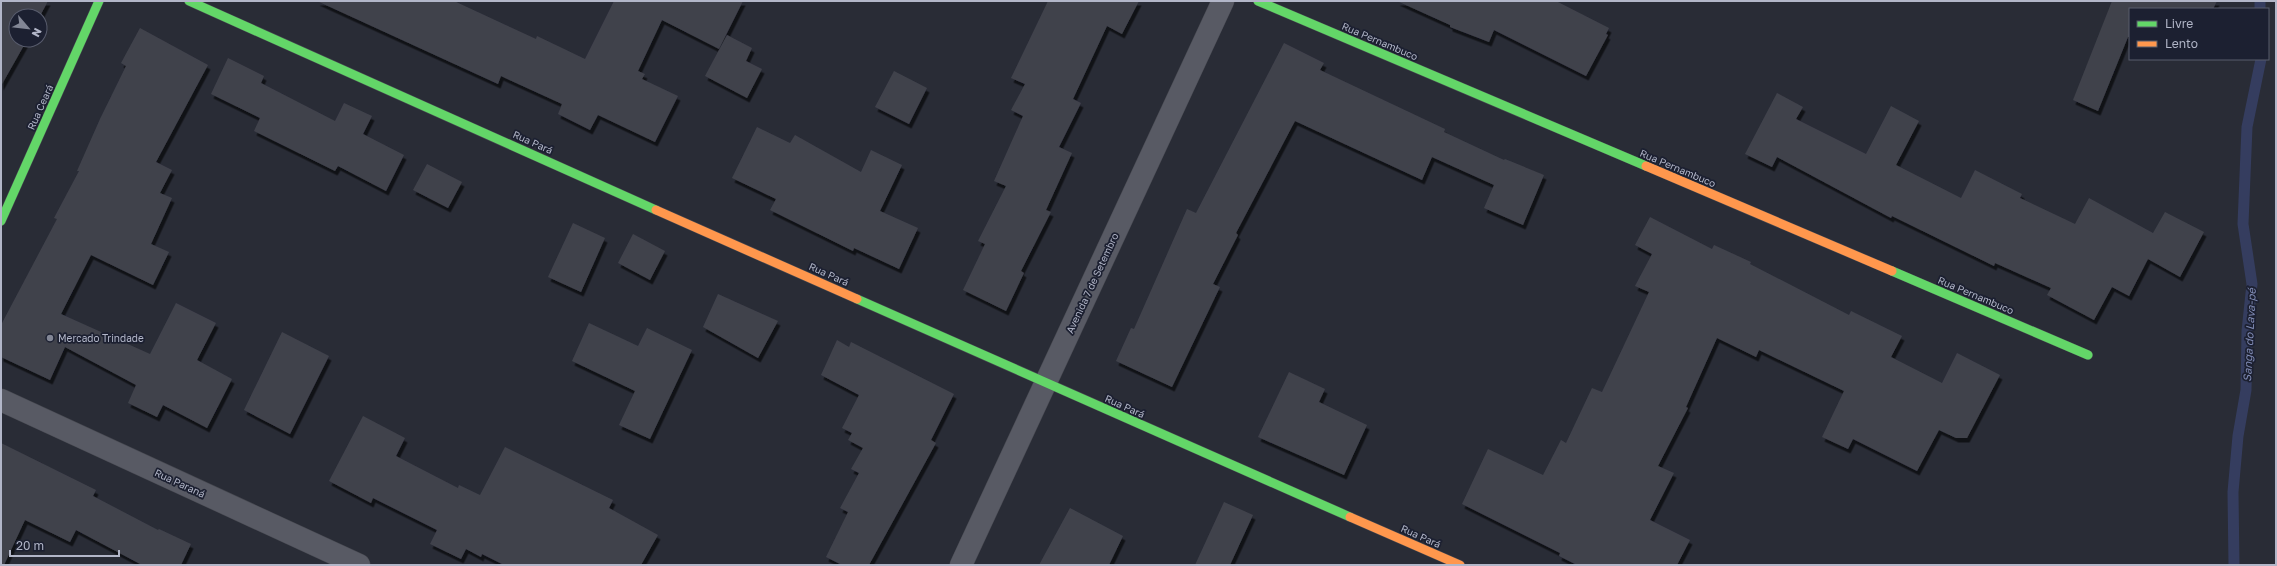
<svg xmlns="http://www.w3.org/2000/svg" width="2277" height="566" viewBox="0 0 2277 566" font-family="'Golos Text',sans-serif">
	<style>
		.lines { fill: none; stroke-linecap: round; stroke-linejoin: round }
		.stream { stroke: #353d5f; stroke-width: 11 }
		.building { fill: #40424c; filter: url(#shadow) }
		.street-casing { stroke: #45474f; stroke-width: 23 }
		.fast-casing { stroke: #45474f; stroke-width: 10 }
		.slow-casing { stroke: #45474f; stroke-width: 10 }
		.street { stroke: #585a64; stroke-width: 22 }
		.fast { stroke: #63d668; stroke-width: 9 }
		.slow { stroke: #ff974d; stroke-width: 9 }
		.poi-dot { fill: #828695; stroke: #1c2031; stroke-width: 1.5 }
		.labels { text-anchor: middle; dominant-baseline: central; stroke-width: 3.5; stroke-linejoin: round; paint-order: stroke }
		.street-label { font-size: 10px; fill: #b2b6c8; stroke: #1c2031 }
		.poi-label { font-size: 10px; fill: #b2b6c8; stroke: #1c2031; text-anchor: start }
		.water-label { font-size: 11px; font-style: italic; fill: #808bb4; stroke: #1c2031 }
	</style>
	<defs>
		<filter id="shadow"><feDropShadow dx="2.5" dy="4.5" stdDeviation="0" flood-color="#0009"/></filter>
	</defs>
	<rect width="100%" height="100%" fill="#292c36"/>
	<g class="lines">
		<path class="stream" d="M2260 1V9
			M2234 565 2233 492 2238 436 2246 390 2247 331 2252 284 2243 224 2247 127 2261 59"/>
	</g>
	<path class="building" d="M1 1H48L40 16H16V40H27L1 86Z
		M317 1H454L536 39 537 36 585 59 614 1H743L719 49 662 20 638 71 645 74 642 79 678 96 655 142 598 115 590 130 558 114 562 104 501 76 498 84Z
		M1048 1H1139L1122 34 1107 26 1073 99 1081 103 1059 147 1072 153 1046 210 1051 212 1021 271 1024 273 1006 311 963 290 985 244 978 241 1006 186 994 181 1023 116 1011 110 1025 84 1011 78Z
		M1397 1H1556L1609 28 1606 34 1608 35 1586 76 1494 30 1489 42 1450 27V25Z
		M2112 1H2217L2213 9H2130V37H2128L2098 111 2073 100Z
		M140 28 208 65 156 162 172 170 160 193 172 198 151 244 169 252 153 285 91 255 61 314 150 354 176 303 216 323 197 360 232 379 207 428 163 405 157 417 128 403 136 385 65 347 50 380 1 357V325L57 219 54 218 79 171H77L100 119 126 66 121 63Z
		M727 35 752 48 746 61 762 69 747 98 705 76Z
		M1284 43 1324 63 1320 70 1445 129 1444 132 1504 160 1505 159 1544 175 1523 225 1484 208 1494 185 1432 157 1422 180 1295 121 1236 233 1238 235 1213 284 1220 287 1172 387 1116 361 1131 328 1134 329 1187 209 1196 213Z
		M228 58 264 76 261 83 335 121 344 103 372 116 363 134 404 155 386 191 338 166 335 171 254 131 260 118 211 94Z
		M894 71 927 88 909 124 875 107Z
		M1777 93 1803 107 1796 119 1866 154 1891 106 1919 121 1896 165 1961 198 1975 170 2022 194 2020 198 2075 224 2089 198 2153 233 2165 212 2204 232 2180 277 2148 259 2129 296 2112 287 2094 320 2047 295 2051 288 1995 263 1994 266 1892 216 1891 218 1777 157 1772 167 1745 154Z
		M757 127 790 143 795 135 861 172 871 150 902 165 880 211 918 228 899 269 854 248 853 251 770 210 776 199 732 178Z
		M427 164 462 182 448 208 413 190Z
		M1650 217 1712 249 1714 245 1751 262 1750 264 1849 315 1851 311 1902 336 1891 357 1942 383 1957 353 2000 375 1967 438H1956L1939 430 1917 471 1853 439 1848 449 1822 437 1844 391 1759 350 1756 357 1717 338 1686 407 1688 408 1658 466 1674 473 1650 520 1690 540 1677 565H1577L1559 556 1560 553 1462 504 1488 449 1543 475 1561 440 1566 443 1592 388 1602 392 1649 292 1635 286 1652 254 1635 245Z
		M573 223 605 238 581 292 548 277Z
		M633 234 665 251 650 280 618 263Z
		M718 294 778 321 758 358 703 327Z
		M589 323 638 346 647 328 692 350 650 439 619 425 635 391 572 361Z
		M282 332 329 356 290 434 244 410Z
		M837 340 849 347 851 342 954 394 931 440 936 443 869 565H842L826 557 848 512 840 508 859 473 851 469 863 448 848 440 852 433 842 428 859 395 821 375Z
		M1289 372 1325 389 1319 402 1367 425 1344 475 1258 437Z
		M363 416 405 438 396 456 458 488 459 485 480 495 505 447 613 500 609 508 658 535 641 565H504L482 554 481 557 466 549 461 559 430 544 437 530 373 498 371 503 329 481Z
		M1 443 96 490 93 496 158 530 159 529 191 544 181 565H142L76 530 70 542 25 520 4 565H1Z
		M1224 502 1253 515 1230 565H1195Z
		M1070 508 1123 536 1109 565H1039Z"/>
	<g class="lines">
		<g class="street-casing">
			<path id="street" d="M1 400 359 565
				M961 565 1223 1"/>
		</g>
		<g class="fast-casing">
			<path id="fast" d="M189 1 656 210
				M1258 1 1646 166
				M1 221 99 1
				M1892 271 2088 355
				M857 299 1350 517"/>
		</g>
		<g class="slow-casing">
			<path id="slow" d="M1646 166 1892 271
				M656 210 857 299
				M1350 517 1460 565"/>
		</g>
		<use href="#street" class="street"/>
		<use href="#fast" class="fast"/>
		<use href="#slow" class="slow"/>
	</g>
	<circle class="poi-dot" cx="50" cy="338" r="4"/>
	<g class="labels">
		<g class="street-label">
			<text transform="translate(1380 41) rotate(23)">Rua Pernambuco</text>
			<text transform="translate(40 107) rotate(-66)">Rua Ceará</text>
			<text transform="translate(533 142) rotate(24)">Rua Pará</text>
			<text transform="translate(1678 168) rotate(23)">Rua Pernambuco</text>
			<text transform="translate(829 274) rotate(24)">Rua Pará</text>
			<text transform="translate(1092 283) rotate(-65)">Avenida 7 de Setembro</text>
			<text transform="translate(1976 295) rotate(23)">Rua Pernambuco</text>
			<text transform="translate(1125 406) rotate(24)">Rua Pará</text>
			<text transform="translate(180 483) rotate(25)">Rua Paraná</text>
			<text transform="translate(1421 536) rotate(24)">Rua Pará</text>
		</g>
		<g class="poi-label">
			<text x="58" y="338">Mercado Trindade</text>
		</g>
		<g class="water-label">
			<text transform="translate(2249 335) rotate(-87)">Sanga do Lava-pé</text>
		</g>
	</g>
	<rect width="2277" height="566" fill="none" stroke="#b2b6c8" stroke-width="4"/>
	<rect x="2129" y="8" width="140" height="52" fill="#1c2031" stroke="#585c6d"/>
	<rect x="2137" y="21" width="20" height="6" fill="#63d668" stroke="#585c6d"/>
	<text x="2165" y="28" font-size="12" fill="#b2b6c8">Livre</text>
	<rect x="2137" y="41" width="20" height="6" fill="#ff974d" stroke="#585c6d"/>
	<text x="2165" y="48" font-size="12" fill="#b2b6c8">Lento</text>
	<g transform="translate(28 28) rotate(118)"><circle r="19" fill="#1c2031" stroke="#585c6d"/>
	<path d="M0-3L7 15L0 10L-7 15Z" fill="#828695"/>
	<text y="-6" font-size="11" font-weight="bold" text-anchor="middle" fill="#b2b6c8">N</text>
	</g>
	<path d="M10 550v6h109v-6" fill="none" stroke="#b2b6c8" stroke-width="2"/>
	<text x="16" y="550" font-size="12" fill="#b2b6c8" stroke="#1c2031" stroke-width="3" paint-order="stroke">20 m</text>
</svg>
